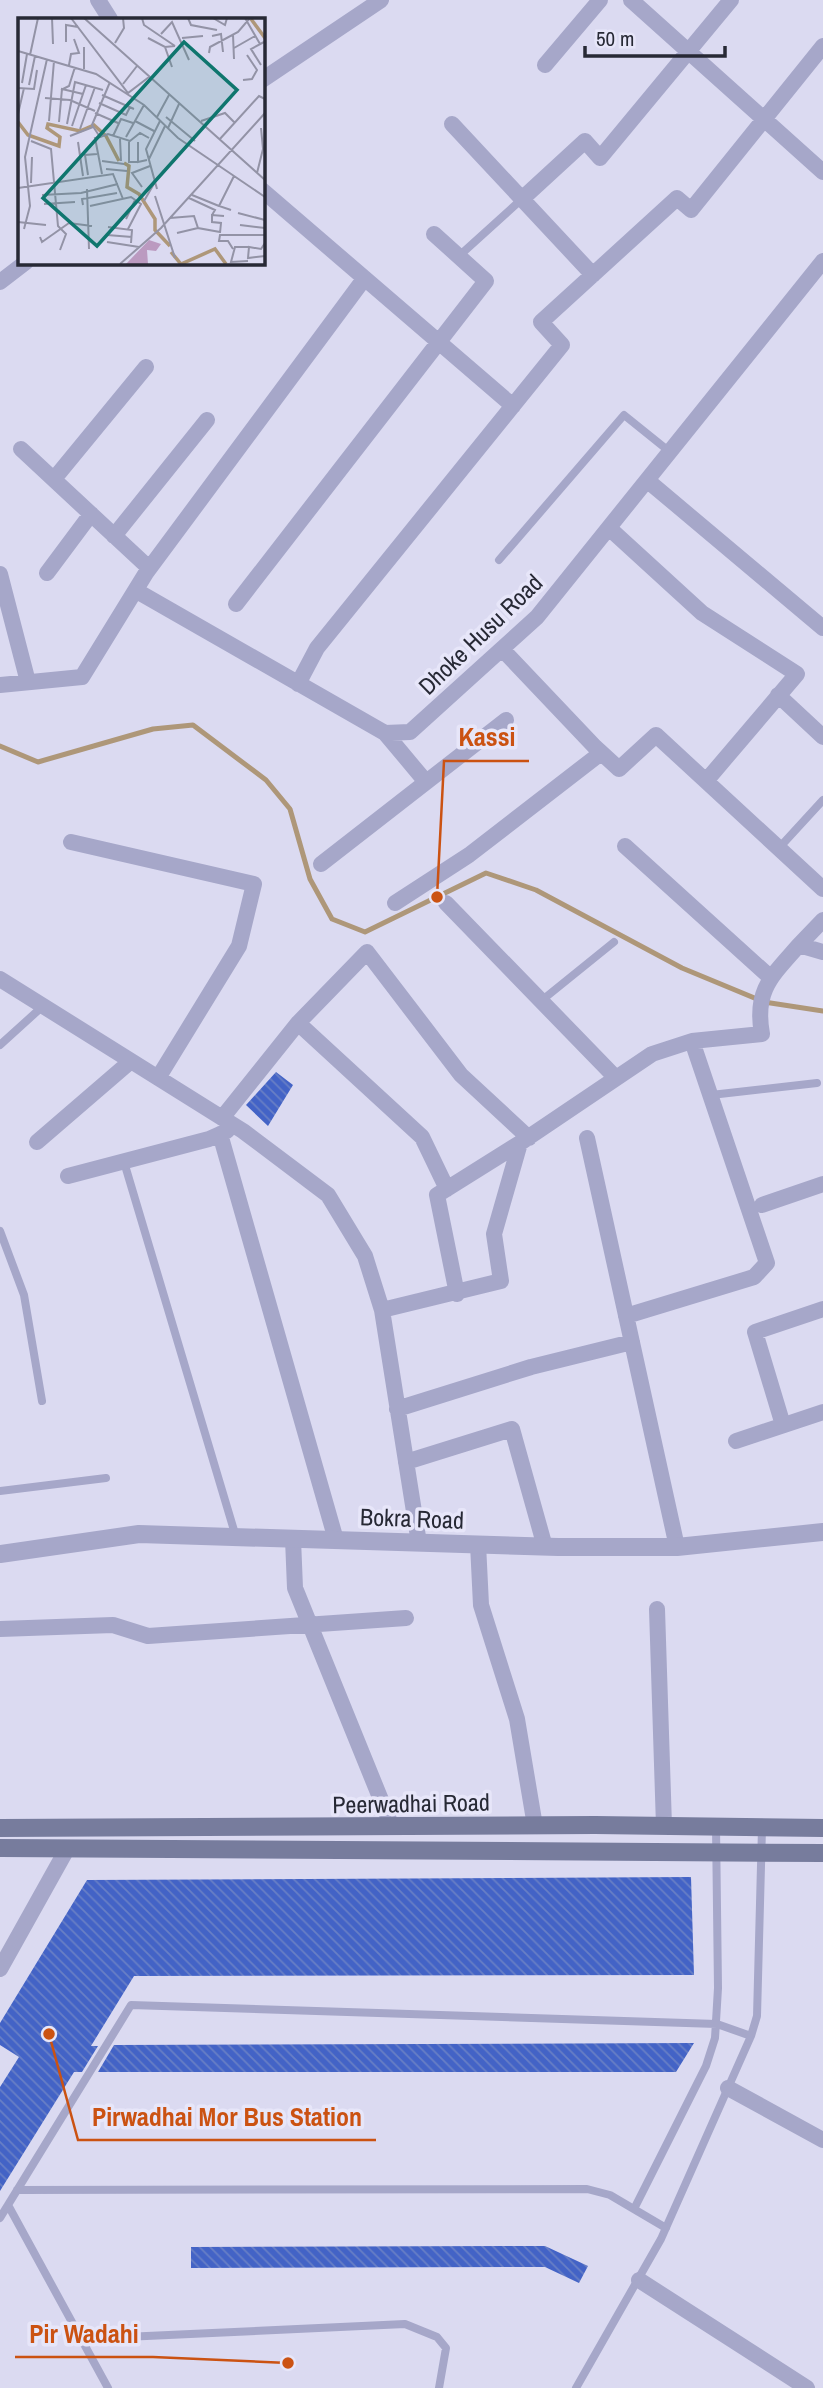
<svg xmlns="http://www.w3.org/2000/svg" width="823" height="2388" viewBox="0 0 823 2388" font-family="'Archivo Narrow',sans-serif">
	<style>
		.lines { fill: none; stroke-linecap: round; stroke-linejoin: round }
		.stream { stroke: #ae9779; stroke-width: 5 }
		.building { fill: url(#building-back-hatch) }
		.service { stroke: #a6a7c9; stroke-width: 8 }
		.minor { stroke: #a6a7c9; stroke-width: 16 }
		.tertiary { stroke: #a6a7c9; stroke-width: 18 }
		.secondary { stroke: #777c9d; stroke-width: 18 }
		.labels { text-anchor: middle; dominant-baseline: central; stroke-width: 7; stroke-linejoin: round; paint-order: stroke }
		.street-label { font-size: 24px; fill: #272935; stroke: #e7e6f9 }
		.inset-river { fill: none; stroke: #ae9779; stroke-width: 3.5 }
		.inset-road { fill: none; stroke: #9393a6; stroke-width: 2 }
		.view { fill: #0f766e; fill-opacity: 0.15; stroke: #0f766e; stroke-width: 3.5 }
		.inset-edge { fill: none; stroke: #272935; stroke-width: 3.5 }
		.leader { fill: none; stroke: #cb5212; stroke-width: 2.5 }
		.callout-dot { fill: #cb5212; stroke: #e7e6f9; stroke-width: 2.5 }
		.callout-label { font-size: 26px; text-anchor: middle; font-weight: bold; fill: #cb5212; stroke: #e7e6f9; stroke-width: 7; stroke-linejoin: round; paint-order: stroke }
	</style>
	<defs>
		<pattern id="building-back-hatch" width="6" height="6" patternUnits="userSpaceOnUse" patternTransform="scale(1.75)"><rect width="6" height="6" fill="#4363c6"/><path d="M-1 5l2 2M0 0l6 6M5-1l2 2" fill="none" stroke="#687fc5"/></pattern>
	</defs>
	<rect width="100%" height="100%" fill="#dbdaf1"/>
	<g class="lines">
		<path class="stream" d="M0 746 38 762 153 729 193 725 266 780 290 809 310 879 332 919 365 932 486 873 536 890 682 968 764 1002 823 1011"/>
	</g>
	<path class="building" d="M276 1072 293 1085 268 1126 246 1105Z
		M691 1877 694 1975 134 1976 91 2046H98L82 2072H74L0 2191V2087L19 2057 0 2045V2023L87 1880Z
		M694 2043 676 2072H98L114 2045Z
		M545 2246 588 2266 579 2283 545 2267 191 2268V2247Z"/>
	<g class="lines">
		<path class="service" d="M459 256 523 198
			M499 560 624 415 670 452
			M779 848 823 800
			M541 1001 614 942
			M0 1045 43 1006
			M711 1095 817 1083
			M124 1162 236 1537
			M0 1231 24 1295 42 1401
			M0 1491 106 1478
			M17 2190 587 2189 610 2195 666 2228
			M8 2205 108 2388
			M634 2209 706 2066 715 2038 718 1988 716 1827
			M0 2218 131 2005 717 2024 751 2036
			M81 2339 405 2324 437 2337 446 2348 439 2388
			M576 2388 661 2239 751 2036 757 2016 762 1828"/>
		<path class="minor" d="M98 0 110 19
			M631 0 823 172
			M545 65 600 0
			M262 80 381 0
			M452 124 593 275
			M262 190 513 406
			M523 198 585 141 600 158 731 0
			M0 282 26 262
			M21 449 149 568
			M54 479 146 367
			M648 481 823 628
			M609 528 702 613 797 674 706 781
			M114 536 207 420
			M47 573 91 514
			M0 574 28 682
			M142 594 385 733 410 732 537 617 823 261
			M236 604 486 281 434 234
			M502 649 595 747 619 769 656 735 823 889
			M298 684 317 648 562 345 541 322 677 198 691 210 823 46
			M0 685 82 677 146 573 364 279
			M778 695 823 737
			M385 733 426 782
			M71 842 254 884 239 946 158 1078
			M625 846 771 978
			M321 864 506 720
			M395 903 469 855 601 753
			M446 903 616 1078
			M823 920 799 945 823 952
			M0 979 243 1131 328 1195 365 1256 382 1310 419 1543
			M298 1023 367 952 461 1075 529 1138
			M222 1118 298 1023 422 1137 447 1189
			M220 1134 336 1540
			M587 1138 677 1547
			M37 1142 131 1061
			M68 1176 209 1139 227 1131
			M762 1205 823 1184
			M457 1294 437 1195 520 1143
			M382 1310 501 1281 494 1234 520 1143 652 1054 692 1041 762 1034C754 990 772 976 799 945
			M626 1316 754 1277 767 1263 692 1041
			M397 1409 531 1367 632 1342
			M783 1425 755 1332 823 1309
			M736 1441 823 1412
			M406 1462 512 1429 545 1547
			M293 1539 295 1588 392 1827
			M478 1544 481 1605 517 1719 535 1826
			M657 1609 664 1826
			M0 1629 113 1625 148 1636 406 1618
			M0 1969 67 1849
			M728 2088 823 2140
			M639 2280 807 2388"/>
		<path class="tertiary" d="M0 1554 139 1534 558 1547H677L823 1532"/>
		<path class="secondary" d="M0 1828 595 1825 823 1828
			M0 1848 823 1853"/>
	</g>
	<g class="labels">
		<g class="street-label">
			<text transform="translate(480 634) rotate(-44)">Dhoke Husu Road</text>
			<text transform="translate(412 1518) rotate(2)">Bokra Road</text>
			<text transform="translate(411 1803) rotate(-1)">Peerwadhai Road</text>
		</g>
	</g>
	<g transform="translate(18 18)">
		<rect width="247" height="247" fill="#dbdaf1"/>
		<path d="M131 222 143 226 138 233 129 232 130 246H108Z" fill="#bb9ac0"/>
		<path class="inset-river" d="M233 1 247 20M0 104 10 117 41 128 42 119 29 110 30 106 62 113 76 107 88 118 101 143M106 145 111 148 109 169 121 176 137 201V212L152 228M153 234 163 246 197 231 208 246"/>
		<path class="inset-road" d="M34 0 35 26M53 0 110 75 131 59M66 0 247 162M124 0 126 7 157 28M170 0 173 7 199 12M195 0 207 7 209 0M227 0 242 26M143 16 154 4 171 42M215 17 216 41M194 18 203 16 205 34M130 20 147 29 157 28M164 20 185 18M48 24V7L60 9M97 25 106 10 105 0M147 29 154 49M216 30 237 18M0 33 78 56 126 87 160 120 247 179M191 35 192 29 220 14 232 0M12 37 20 0M51 47 53 36 61 35 56 21M243 47 233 31 246 24M66 51V29M225 62 234 61 239 52 229 37M4 65 9 36M105 66 119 48M11 67 17 38M0 70 16 71 19 52M43 72 51 68 57 49M84 77 116 91M27 80 52 82 77 93M81 85 108 97 112 89M77 95 100 105M0 96 6 70M139 99 151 77M148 99 177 123M31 103 36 43M117 103 136 113M183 103 207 95 217 105M41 104 44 71 65 76M49 106 57 64 85 72M54 108 68 67M150 110 161 86M62 111 77 69M52 118 75 109M95 118 103 101 115 105M82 119 90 116 112 123 122 115 131 120M108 119 126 87M102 121 103 143M201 122 241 78 247 81M13 123 33 131 40 208 48 216 42 232M111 123V144H119M60 124 65 158M120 124V144L129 142M131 141 147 108M84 143 106 146M88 151 109 153M239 155 245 131 243 110M84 156 77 120 82 119 74 107 92 64M70 157 67 137 79 136M13 165 14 139M124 169 114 155 132 148M0 170 95 156 105 181M69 171 71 231M139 171 128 131 142 103M24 177 63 175 100 166M174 177 201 188M137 178 157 240M171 180 197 192 194 197M126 183 137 164M26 186 57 184M65 187 64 181 99 175M72 188 113 179 123 186 110 211M213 192 201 188 216 158M220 195 247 202M152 200 176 198 180 210 202 214M108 201 117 182M0 204 28 207M222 207 247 210M90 209 114 212 113 225M6 211 12 188 7 139 29 41M159 215 180 210M202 215 203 205 194 204V197L206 198M89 217 114 219M22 219 24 224 51 205 74 208M89 224 121 229M247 225 243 231 231 229 230 240 247 238M215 231 210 223H201L202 217H247M230 243 213 244 217 229H231M102 246 143 210 247 95"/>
		<path class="view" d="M166 24 219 72 79 228 25 180Z"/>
		<rect width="247" height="247" class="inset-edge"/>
	</g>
	<path class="leader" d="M437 897L444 761H529M49 2034L78 2140H376M288 2363L153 2357H15"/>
	<g class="callout-dot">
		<circle cx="437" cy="897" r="7"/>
		<circle cx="49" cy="2034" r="7"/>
		<circle cx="288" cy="2363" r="7"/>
	</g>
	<g class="callout-label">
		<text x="487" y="746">Kassi</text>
		<text x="227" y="2126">Pirwadhai Mor Bus Station</text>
		<text x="84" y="2343">Pir Wadahi</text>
	</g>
	<path d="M585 46v10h140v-10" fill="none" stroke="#272935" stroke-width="3.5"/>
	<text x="596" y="46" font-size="21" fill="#272935" stroke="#e7e6f9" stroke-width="5" paint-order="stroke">50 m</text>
</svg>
